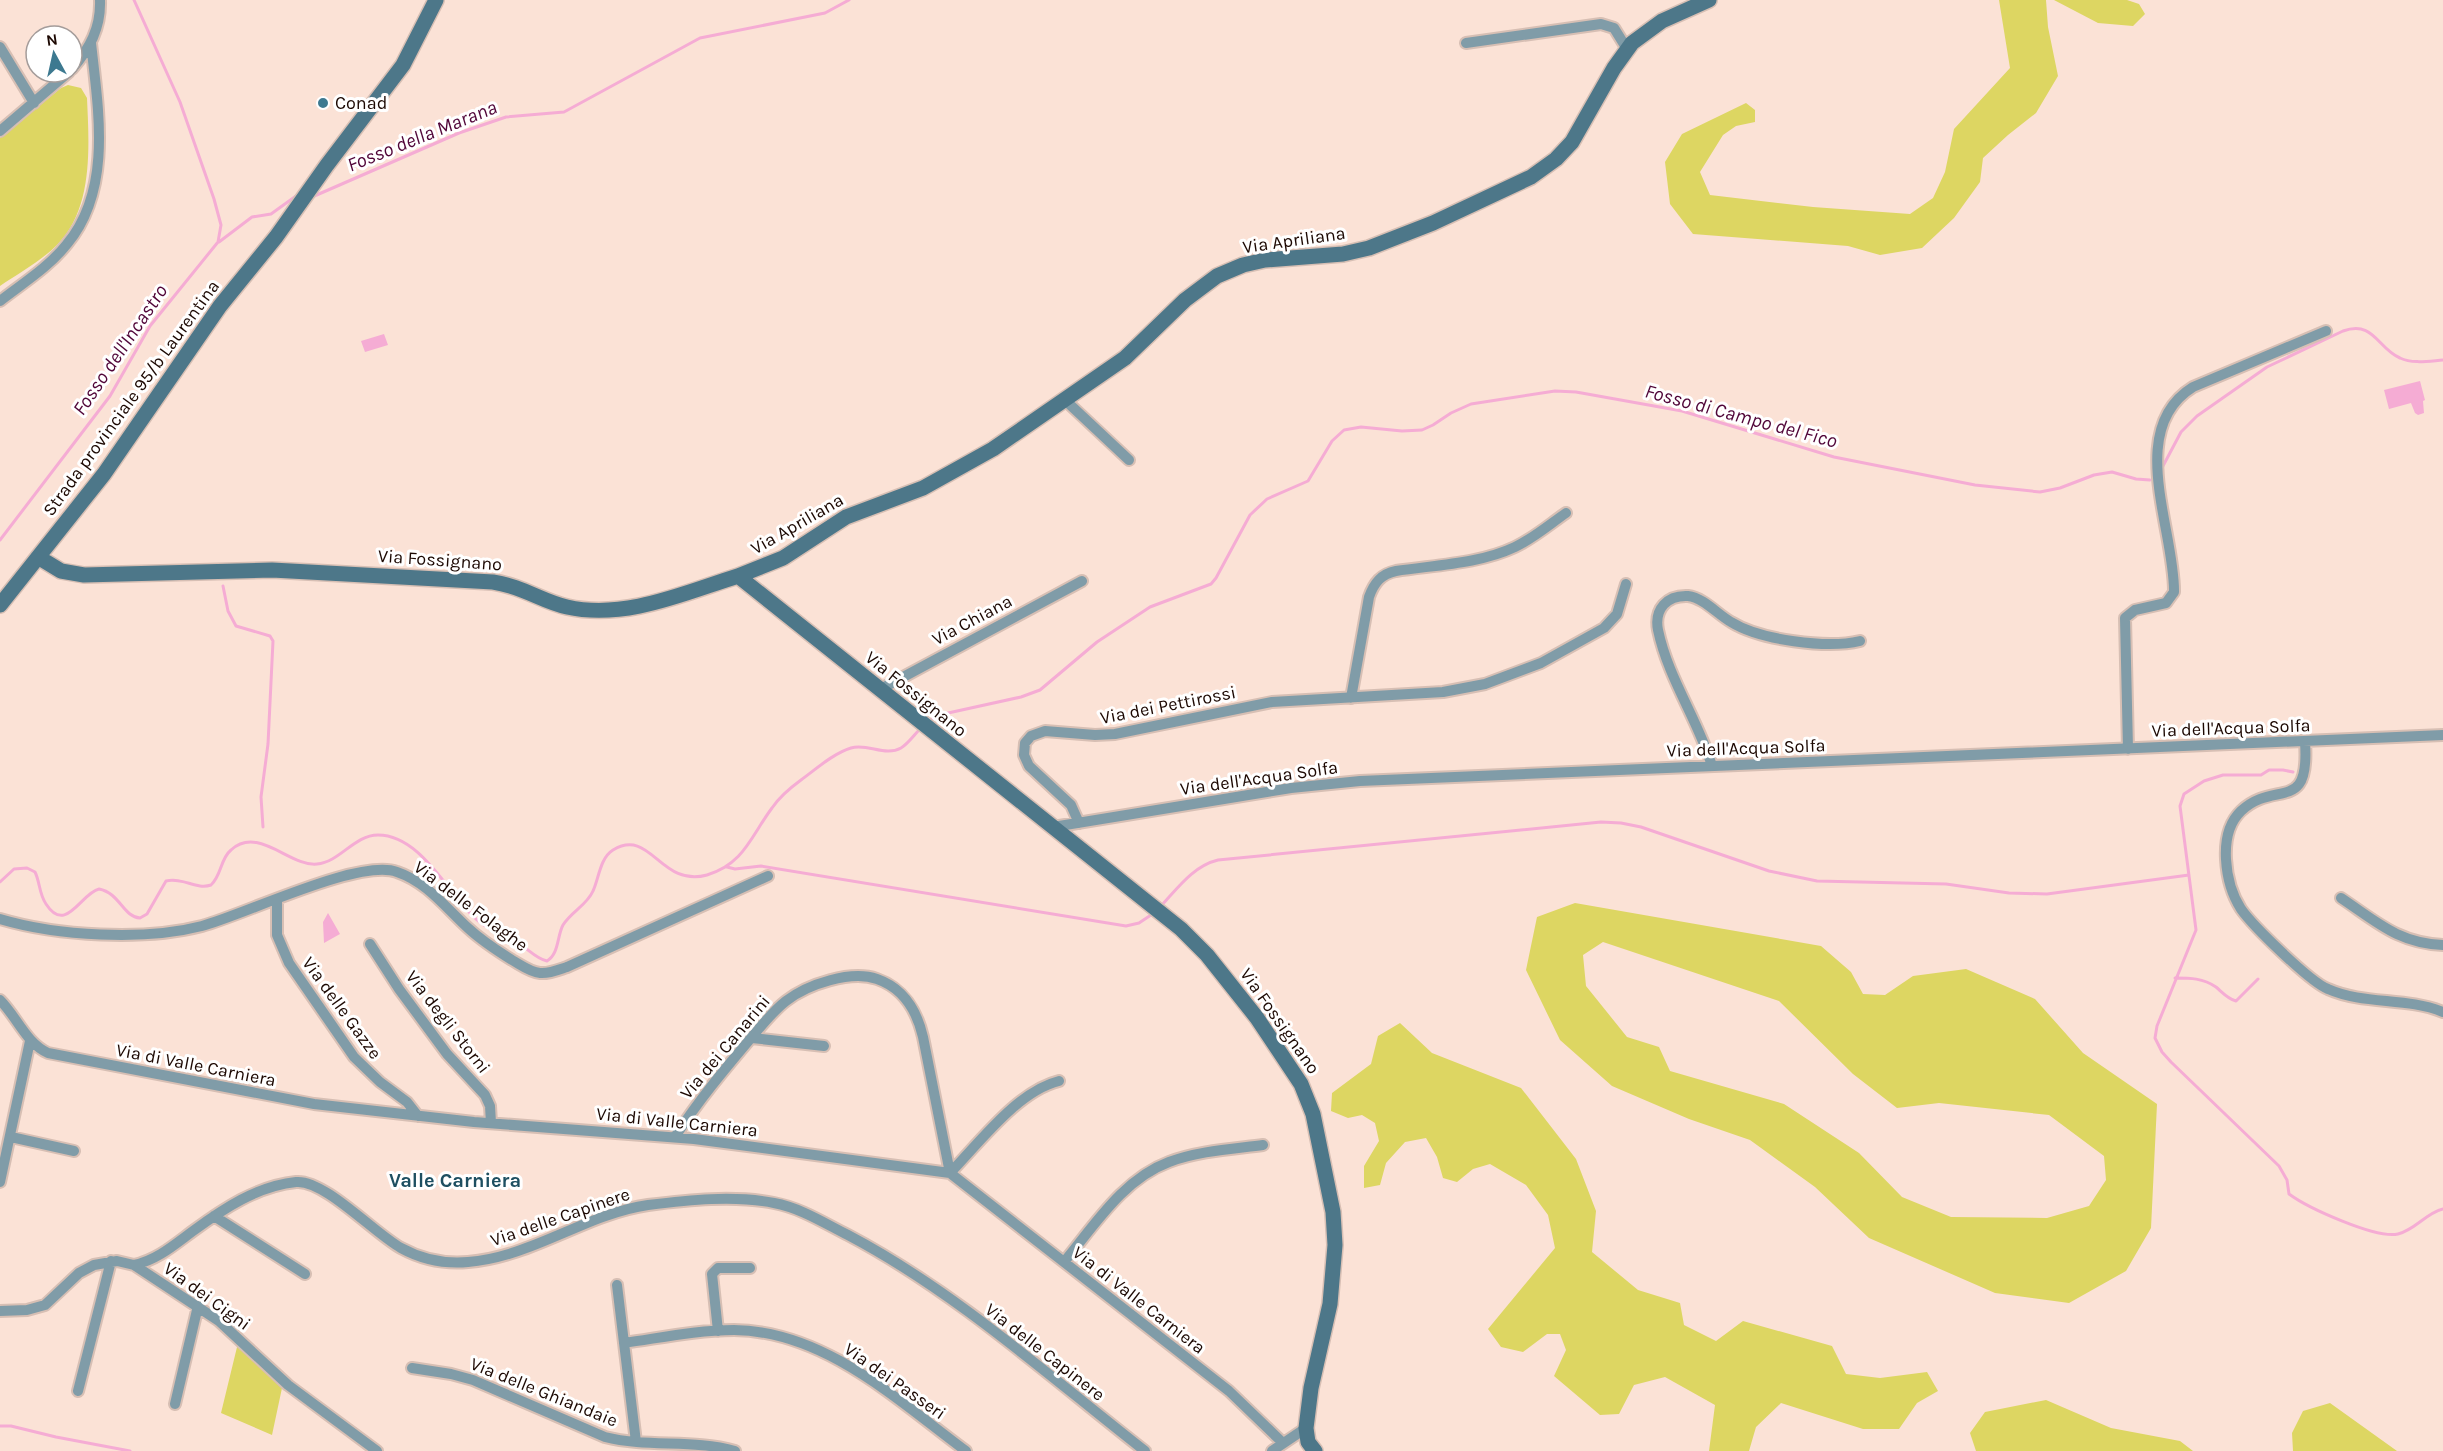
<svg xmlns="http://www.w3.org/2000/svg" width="2443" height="1451" viewBox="0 0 2443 1451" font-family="Karla,sans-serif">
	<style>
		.green { fill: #ddd662; fill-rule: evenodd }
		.water { fill: #f5acd4 }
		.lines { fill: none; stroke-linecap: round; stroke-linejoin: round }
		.stream { stroke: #f5acd4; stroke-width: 3 }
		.street-casing { stroke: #d7bfb4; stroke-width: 14 }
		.secondary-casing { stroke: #d7bfb4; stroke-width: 18 }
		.street { stroke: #809ca8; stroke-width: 10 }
		.secondary { stroke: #4d7789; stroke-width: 15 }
		.poi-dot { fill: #3d7990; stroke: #fff; stroke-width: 2 }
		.labels { text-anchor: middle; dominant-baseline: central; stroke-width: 6; stroke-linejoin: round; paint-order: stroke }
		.poi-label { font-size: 18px; fill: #1c0802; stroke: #fff; text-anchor: start }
		.street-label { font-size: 18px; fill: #1c0802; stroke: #fff }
		.water-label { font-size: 20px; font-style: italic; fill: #500538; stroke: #fff }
		.neighbourhood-label { font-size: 20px; font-weight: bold; fill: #1e4f61; stroke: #fff }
	</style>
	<rect width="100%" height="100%" fill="#fbe2d6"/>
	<path class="green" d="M1999 0H2046L2048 27 2058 76 2036 113 2008 135 1983 158 1980 182 1954 218 1922 248 1880 255 1848 246 1693 234 1670 204 1665 162 1682 134 1746 103 1755 110V122L1736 126 1723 135 1700 172 1710 195 1813 207 1910 214 1933 198 1945 172 1954 129 2010 68Z
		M2054 0H2127L2139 4 2145 14 2133 26 2098 23Z
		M68 85 81 88 87 98C89 145 94 208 57 245 41 261 19 273 0 286V138L61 88Z
		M1575 903 1821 946 1851 972 1863 994 1885 995 1913 976 1966 969 2035 999 2083 1053 2157 1104 2151 1228 2126 1271 2069 1303 1995 1293 1869 1238 1815 1187 1750 1140 1689 1119 1612 1086 1560 1040 1526 970 1537 917ZM1603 942 1779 1001 1853 1074 1897 1108 1939 1103 2049 1115 2104 1156 2106 1180 2089 1206 2047 1218 1951 1217 1902 1197 1859 1153 1784 1104 1670 1071 1659 1047 1627 1037 1586 986 1583 955Z
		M1400 1023 1432 1053 1521 1088 1576 1159 1596 1211 1592 1252 1638 1290 1680 1303 1684 1325 1716 1341 1743 1321 1832 1346 1846 1374 1880 1378 1927 1372 1938 1391 1917 1403 1899 1429H1863L1781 1403 1756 1427 1749 1451H1709L1715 1405 1665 1377 1634 1385 1619 1414 1600 1415 1554 1376 1566 1350 1560 1334H1547L1523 1352 1501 1347 1488 1329 1555 1248 1548 1215 1526 1185 1490 1164 1473 1169 1457 1182 1443 1178 1437 1157 1426 1138 1405 1142 1386 1163 1380 1185 1364 1188V1166L1379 1141 1375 1123 1362 1115 1348 1118 1331 1111 1332 1093 1371 1064 1378 1036Z
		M238 1343 282 1388 272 1435 221 1413Z
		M2046 1400 2111 1428 2180 1441 2193 1451H1976L1970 1433 1985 1412Z
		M2330 1403 2397 1451H2293L2292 1433 2303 1411Z"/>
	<path class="water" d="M384 334 388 345 365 352 361 341Z
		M2420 381 2425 400 2423 401 2424 413 2418 415 2415 413 2411 403 2389 409 2384 390Z
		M328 913 340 934 324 943 323 922Z"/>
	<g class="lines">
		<path class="stream" d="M312 197 459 133 506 117 564 112 700 38 825 13 849 0
			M219 242 252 217 271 214 296 196
			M2163 466 2181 432 2197 416 2267 367 2343 331C2374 320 2377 348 2400 358 2413 364 2429 361 2443 360
			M0 540 110 396 150 326 218 242 221 225 214 199 180 102 134 0
			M223 586 228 611 236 626 270 636 273 641 268 744 261 797 263 827
			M927 722 939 715 1021 697 1040 690 1097 642 1150 607 1211 584 1216 578 1250 515 1267 499 1308 481 1332 441 1344 430 1361 427 1402 431 1422 430 1433 425 1451 413 1471 404 1555 391 1576 392 1682 411 1834 457 1975 485 2040 492 2060 488 2094 475 2112 472 2136 479 2150 480
			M2293 772 2283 770H2269L2261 775H2223L2204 781 2184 794 2180 806 2196 930 2157 1026 2155 1038 2162 1052 2171 1062 2279 1166 2287 1180 2289 1194C2308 1208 2376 1239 2398 1234 2415 1230 2426 1213 2443 1209
			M727 867 735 869 761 866 1126 926 1139 923 1154 913
			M0 882 14 869 27 868 35 872C40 882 39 894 46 904 66 935 81 893 99 889 120 893 123 917 140 918L147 914 166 881C183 877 196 890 211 885 222 875 220 859 231 850 258 825 290 867 317 864 340 862 354 835 378 835 421 835 448 894 476 919 488 931 506 935 520 944 529 950 537 959 547 961 559 954 557 936 563 925 572 911 587 905 593 891 599 878 600 858 613 850 651 827 660 888 707 875 744 864 751 836 772 808 780 796 790 788 801 780 816 769 834 753 851 748 868 743 885 757 901 748 908 744 914 735 920 729
			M1161 906C1177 889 1193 866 1218 860L1601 822 1621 823 1641 827 1769 871 1817 881 1946 884 2009 893 2047 894 2189 875
			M2175 978C2190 978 2203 978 2216 987 2223 993 2228 999 2236 1001L2258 979
			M0 1426H11L56 1437 130 1451"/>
		<g class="street-casing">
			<path id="street" d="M1466 43 1601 24 1614 28 1627 49
				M0 47 34 103
				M72 69C90 48 101 28 100 0
				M0 131 69 72
				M0 301C23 283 49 267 67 244 113 189 98 108 91 43
				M1065 400 1129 460
				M879 690 1082 581
				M1351 698 1369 597C1374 583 1381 574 1396 571 1435 565 1479 564 1515 547 1534 538 1550 524 1566 513
				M2305 742C2310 815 2275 779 2241 811 2217 834 2225 884 2241 909 2253 926 2310 982 2328 989 2364 1005 2406 997 2443 1012
				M2128 749 2125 618 2135 610 2166 603 2174 592C2175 530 2125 429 2193 387L2326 331
				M1712 766C1698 720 1668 678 1658 630 1654 609 1667 595 1688 596 1704 598 1717 614 1731 622 1760 640 1827 649 1860 641
				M1079 823 1071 805 1029 766 1024 755 1025 743 1031 736 1045 731 1095 735 1115 734 1272 702 1443 692 1485 684 1541 663 1604 628 1617 614 1626 584
				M1053 827 1291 788 1360 781 2443 735
				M2341 898C2377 922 2398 943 2443 945
				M277 899V935L289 963 354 1057 380 1082 407 1102 418 1116
				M0 919C57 936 144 941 202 926 246 914 360 858 397 872 427 882 446 908 468 928 481 940 496 950 512 960 521 965 530 972 540 973 549 974 558 970 567 967L768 876
				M370 944 399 989 447 1054 485 1095 490 1106 491 1123
				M0 1000C17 1017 26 1043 48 1053L314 1104 474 1122 694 1139 950 1173 1229 1391 1283 1443
				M752 1038 824 1046
				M11 1137 74 1151
				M675 1137C698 1101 724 1070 751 1038 762 1025 773 1011 786 1001 808 984 851 970 877 979 903 988 917 1011 923 1037L950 1173
				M950 1173C980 1142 1018 1091 1059 1081
				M0 1182 30 1041
				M214 1216 305 1274
				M1064 1262C1094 1226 1123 1179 1169 1162 1198 1151 1232 1149 1263 1145
				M134 1265C157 1260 174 1245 193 1231 223 1209 257 1186 296 1182 324 1179 375 1234 401 1248 421 1259 445 1264 468 1262 532 1257 586 1214 648 1205 688 1200 734 1195 774 1203 801 1208 824 1223 848 1235 956 1292 1049 1376 1145 1451
				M617 1285 636 1442
				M0 1311 27 1310 45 1305 79 1273 94 1265 117 1261 134 1265 219 1321 288 1385 377 1451
				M718 1331 712 1274 718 1268H750
				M624 1343C660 1338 697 1330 734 1330 825 1331 897 1400 966 1451
				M412 1368 451 1374 473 1380 605 1437C648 1448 693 1439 735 1451
				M78 1391 111 1261
				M175 1404 198 1306
				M1272 1451 1306 1428"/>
		</g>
		<g class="secondary-casing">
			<path id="secondary" d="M38 557 61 571 84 575 272 570 493 582C522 586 541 601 567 607 625 620 684 593 738 576L1181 929 1207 955 1257 1018 1301 1084 1313 1114 1333 1212 1335 1245 1330 1304 1311 1388 1306 1428 1308 1442 1315 1451
				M738 576 783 558 846 517 923 488 993 449 1125 358 1185 300 1217 276 1243 265 1265 260 1343 254 1369 248 1433 223 1531 177 1556 159 1572 142 1614 68 1632 43 1662 21 1709 0
				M0 605 104 474 220 306 276 237 327 165 403 65 436 0"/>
		</g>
		<use href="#street" class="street"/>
		<use href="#secondary" class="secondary"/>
	</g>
	<circle class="poi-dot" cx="323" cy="103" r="6"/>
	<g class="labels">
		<g class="poi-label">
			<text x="335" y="103">Conad</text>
		</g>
		<g class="street-label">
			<text transform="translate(1294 240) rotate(-8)">Via Apriliana</text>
			<text transform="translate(131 398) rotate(-54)">Strada provinciale 95/b Laurentina</text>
			<text transform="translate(797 524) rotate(-30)">Via Apriliana</text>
			<text transform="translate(440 560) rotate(4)">Via Fossignano</text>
			<text transform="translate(972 620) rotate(-28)">Via Chiana</text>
			<text transform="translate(916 694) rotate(39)">Via Fossignano</text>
			<text transform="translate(1168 705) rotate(-11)">Via dei Pettirossi</text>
			<text transform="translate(2231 728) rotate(-2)">Via dell'Acqua Solfa</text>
			<text transform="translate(1746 748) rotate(-2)">Via dell'Acqua Solfa</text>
			<text transform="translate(1259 778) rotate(-8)">Via dell'Acqua Solfa</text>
			<text transform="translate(471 906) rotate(37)">Via delle Folaghe</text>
			<text transform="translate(342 1008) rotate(54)">Via delle Gazze</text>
			<text transform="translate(1280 1021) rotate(55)">Via Fossignano</text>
			<text transform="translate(448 1022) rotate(52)">Via degli Storni</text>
			<text transform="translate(725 1047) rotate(-50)">Via dei Canarini</text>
			<text transform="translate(196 1065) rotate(11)">Via di Valle Carniera</text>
			<text transform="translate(677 1122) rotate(6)">Via di Valle Carniera</text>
			<text transform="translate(560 1217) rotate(-19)">Via delle Capinere</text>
			<text transform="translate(207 1296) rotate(36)">Via dei Cigni</text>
			<text transform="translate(1139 1300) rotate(38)">Via di Valle Carniera</text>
			<text transform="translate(1045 1352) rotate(38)">Via delle Capinere</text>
			<text transform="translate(895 1381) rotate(35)">Via dei Passeri</text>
			<text transform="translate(544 1392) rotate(22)">Via delle Ghiandaie</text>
		</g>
		<g class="water-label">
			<text transform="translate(422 136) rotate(-22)">Fosso della Marana</text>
			<text transform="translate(120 350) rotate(-56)">Fosso dell'Incastro</text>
			<text transform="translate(1741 416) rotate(15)">Fosso di Campo del Fico</text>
		</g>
		<g class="neighbourhood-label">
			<text x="455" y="1180">Valle Carniera</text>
		</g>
	</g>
	<g transform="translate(54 54) rotate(352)"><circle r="28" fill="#ffffff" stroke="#a49c9a" stroke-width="1.5"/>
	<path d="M0-4.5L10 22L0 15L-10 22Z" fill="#3d7990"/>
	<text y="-9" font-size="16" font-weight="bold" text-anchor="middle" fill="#1c0802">N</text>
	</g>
</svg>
